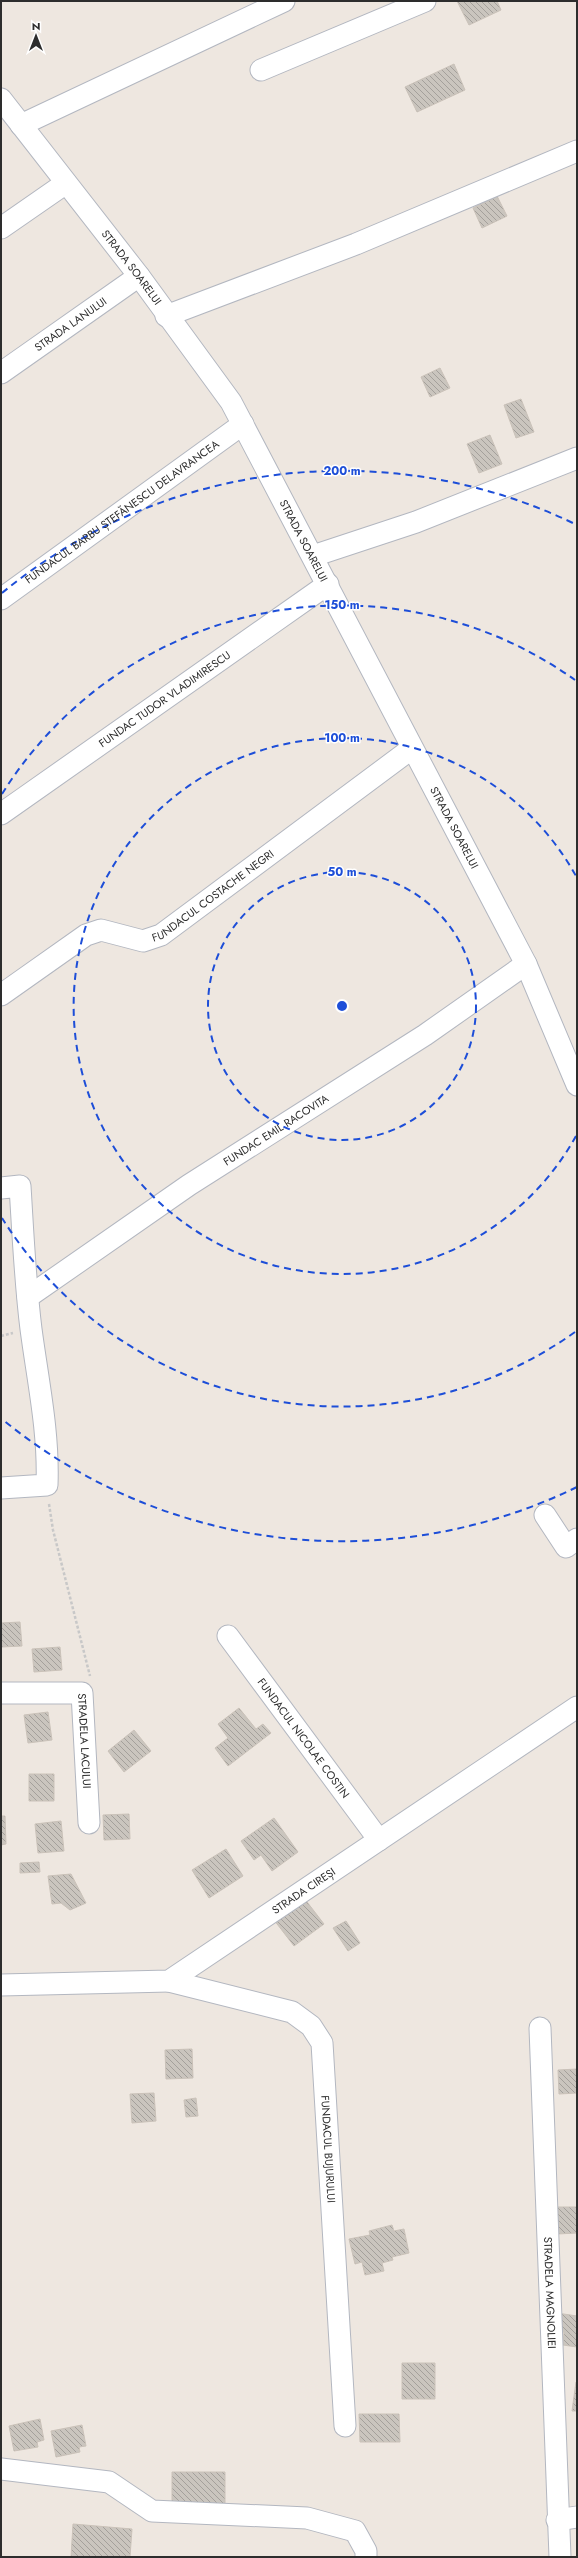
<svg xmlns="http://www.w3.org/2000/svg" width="578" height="2558" viewBox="0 0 578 2558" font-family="Jost,sans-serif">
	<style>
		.building { fill: url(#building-back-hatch); stroke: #cac2b9 }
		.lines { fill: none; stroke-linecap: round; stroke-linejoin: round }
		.street-casing { stroke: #b3b7c0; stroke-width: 23 }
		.path { stroke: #c8c8c8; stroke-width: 2.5; stroke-dasharray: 3 2; stroke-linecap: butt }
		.street { stroke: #fff; stroke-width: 21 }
		.ring { fill: none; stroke: #1d4ed8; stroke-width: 2; stroke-dasharray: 7 5 }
		.labels { text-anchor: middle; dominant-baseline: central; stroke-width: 3; stroke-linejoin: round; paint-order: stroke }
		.street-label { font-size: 11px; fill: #2d2d2d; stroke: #fff }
		.centre { fill: #1d4ed8; stroke: #fff; stroke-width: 2 }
		.ring-label { font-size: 12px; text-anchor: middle; font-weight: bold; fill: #1d4ed8; stroke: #fff; stroke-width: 3; stroke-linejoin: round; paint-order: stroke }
	</style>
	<defs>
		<pattern id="building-back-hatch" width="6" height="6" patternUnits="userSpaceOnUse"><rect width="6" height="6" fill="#cac5be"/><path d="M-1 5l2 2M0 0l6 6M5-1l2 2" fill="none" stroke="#a4a09b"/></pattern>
	</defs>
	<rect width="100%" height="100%" fill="#eee7e0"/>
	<path class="building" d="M457 1H497L501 10 469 25Z
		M454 64 465 90 417 112 405 87Z
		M497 196 507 216 482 228 473 208Z
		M440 368 450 388 430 397 421 377Z
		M521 399 534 432 516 438 504 405Z
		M490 435 502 464 479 473 467 444Z
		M20 1622 22 1646 1 1647V1623Z
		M60 1647 62 1670 34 1672 32 1649Z
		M239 1708 256 1729 263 1724 271 1733 228 1766 215 1748 228 1738 218 1724Z
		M48 1712 52 1740 28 1743 24 1715Z
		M134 1730 151 1751 124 1772 108 1751Z
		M29 1774H54V1801H29Z
		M129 1814 130 1839 104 1840 103 1815Z
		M1 1816H5L6 1844 1 1845Z
		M274 1818 298 1852 272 1871 261 1855 254 1860 241 1841Z
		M61 1821 64 1851 38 1853 35 1824Z
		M226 1849 243 1876 209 1898 192 1870Z
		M39 1862 40 1872 20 1873V1863Z
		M71 1874 86 1903 70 1910 61 1903 52 1904 48 1876Z
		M304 1898 324 1924 294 1946 274 1920Z
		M346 1921 360 1943 348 1951 333 1928Z
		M192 2049 193 2078 166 2079 165 2050Z
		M577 2069V2093L559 2094 558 2070Z
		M154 2093 156 2121 132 2123 130 2094Z
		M196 2098 198 2116 186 2117 184 2100Z
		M555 2207H577V2233L557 2234Z
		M392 2225 394 2231 404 2229 409 2253 392 2257 393 2260 382 2263 384 2271 365 2275 362 2262 355 2264 349 2239 370 2235 369 2231Z
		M557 2313 577 2316V2347L563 2345 564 2332 555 2331Z
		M402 2363H435V2399H402Z
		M576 2382H577V2411H572Z
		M359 2414H399L400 2442H360Z
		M40 2419 44 2440 37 2442 38 2447 14 2451 9 2426Z
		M82 2425 86 2446 79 2447 80 2452 56 2457 51 2431Z
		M172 2472H225V2506H172Z
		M73 2524 132 2529 130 2557H71Z"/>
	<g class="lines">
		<g class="street-casing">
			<g id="street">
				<path d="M261 70 425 1"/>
				<path id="s1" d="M1 99 139 276 231 402 526 964 577 1085"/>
				<path d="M21 125 284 1"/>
				<path d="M1 228 66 183"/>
				<path d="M166 316 356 244 577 151"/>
				<path id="s2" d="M1 373 139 276"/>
				<path d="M313 556 416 522 577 458"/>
				<path id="s3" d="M1 599 243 424"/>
				<path id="s4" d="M1 814 328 584"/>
				<path id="s5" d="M1 995 86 935 101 930 143 941 161 935 411 749"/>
				<path d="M1 1188 20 1186C23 1234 25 1281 31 1329 38 1382 49 1432 47 1485L1 1488"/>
				<path id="s6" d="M28 1297 189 1185 425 1035 526 964"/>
				<path d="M545 1515 566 1547 577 1539"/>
				<path id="s7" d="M228 1636 379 1840"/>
				<path id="s8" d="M1 1693H82L89 1823"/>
				<path id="s9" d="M169 1981 292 2012 311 2026 322 2043 345 2426"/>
				<path id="s10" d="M1 1985 169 1981 577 1707"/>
				<path id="s11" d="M540 2028 560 2557"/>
				<path d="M1 2469 109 2482 152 2511 307 2518 355 2531 366 2551V2557"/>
				<path d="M557 2520 577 2517"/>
			</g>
		</g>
		<path class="path" d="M1 1336 13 1333
			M49 1504 53 1530 90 1676"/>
		<use href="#street" class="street"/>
	</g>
	<g class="ring">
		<circle cx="342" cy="1006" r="134"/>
		<path d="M576 1136A268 268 0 1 1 576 876"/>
		<path d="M575 1332A401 401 0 0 1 2 1218M2 794A401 401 0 0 1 575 680"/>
		<path d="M577 1487A535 535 0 0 1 2 1419M2 593A535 535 0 0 1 577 525"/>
	</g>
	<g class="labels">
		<g class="street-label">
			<text stroke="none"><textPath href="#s1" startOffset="213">STRADA SOARELUI</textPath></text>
			<text stroke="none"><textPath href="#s2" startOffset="85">STRADA LANULUI</textPath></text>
			<text stroke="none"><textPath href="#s3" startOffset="149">FUNDACUL BARBU ȘTEFĂNESCU DELAVRANCEA</textPath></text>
			<text stroke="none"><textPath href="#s1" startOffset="537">STRADA SOARELUI</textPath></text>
			<text stroke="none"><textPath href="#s4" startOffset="200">FUNDAC TUDOR VLADIMIRESCU</textPath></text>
			<text stroke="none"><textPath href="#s1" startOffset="861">STRADA SOARELUI</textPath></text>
			<text stroke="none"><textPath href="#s5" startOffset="247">FUNDACUL COSTACHE NEGRI</textPath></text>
			<text stroke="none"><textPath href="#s6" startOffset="299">FUNDAC EMIL RACOVITA</textPath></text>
			<text stroke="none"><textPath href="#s7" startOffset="127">FUNDACUL NICOLAE COSTIN</textPath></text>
			<text stroke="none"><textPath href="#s8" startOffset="129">STRADELA LACULUI</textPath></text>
			<text stroke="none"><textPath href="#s10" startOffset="330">STRADA CIREȘI</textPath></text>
			<text stroke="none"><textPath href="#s9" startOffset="277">FUNDACUL BUJURULUI</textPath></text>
			<text stroke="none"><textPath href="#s11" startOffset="265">STRADELA MAGNOLIEI</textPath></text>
		</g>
	</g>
	<circle cx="342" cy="1006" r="6" class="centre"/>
	<g class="ring-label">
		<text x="342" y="475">200 m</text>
		<text x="342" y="609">150 m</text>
		<text x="342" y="742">100 m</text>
		<text x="342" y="876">50 m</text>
	</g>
	<rect width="578" height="2558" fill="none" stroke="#2d2d2d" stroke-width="4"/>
	<g transform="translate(36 36)" stroke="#ffffff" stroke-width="3" paint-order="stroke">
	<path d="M0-3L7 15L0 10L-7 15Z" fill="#2d2d2d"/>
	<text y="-6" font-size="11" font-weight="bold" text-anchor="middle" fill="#2d2d2d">N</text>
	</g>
</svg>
